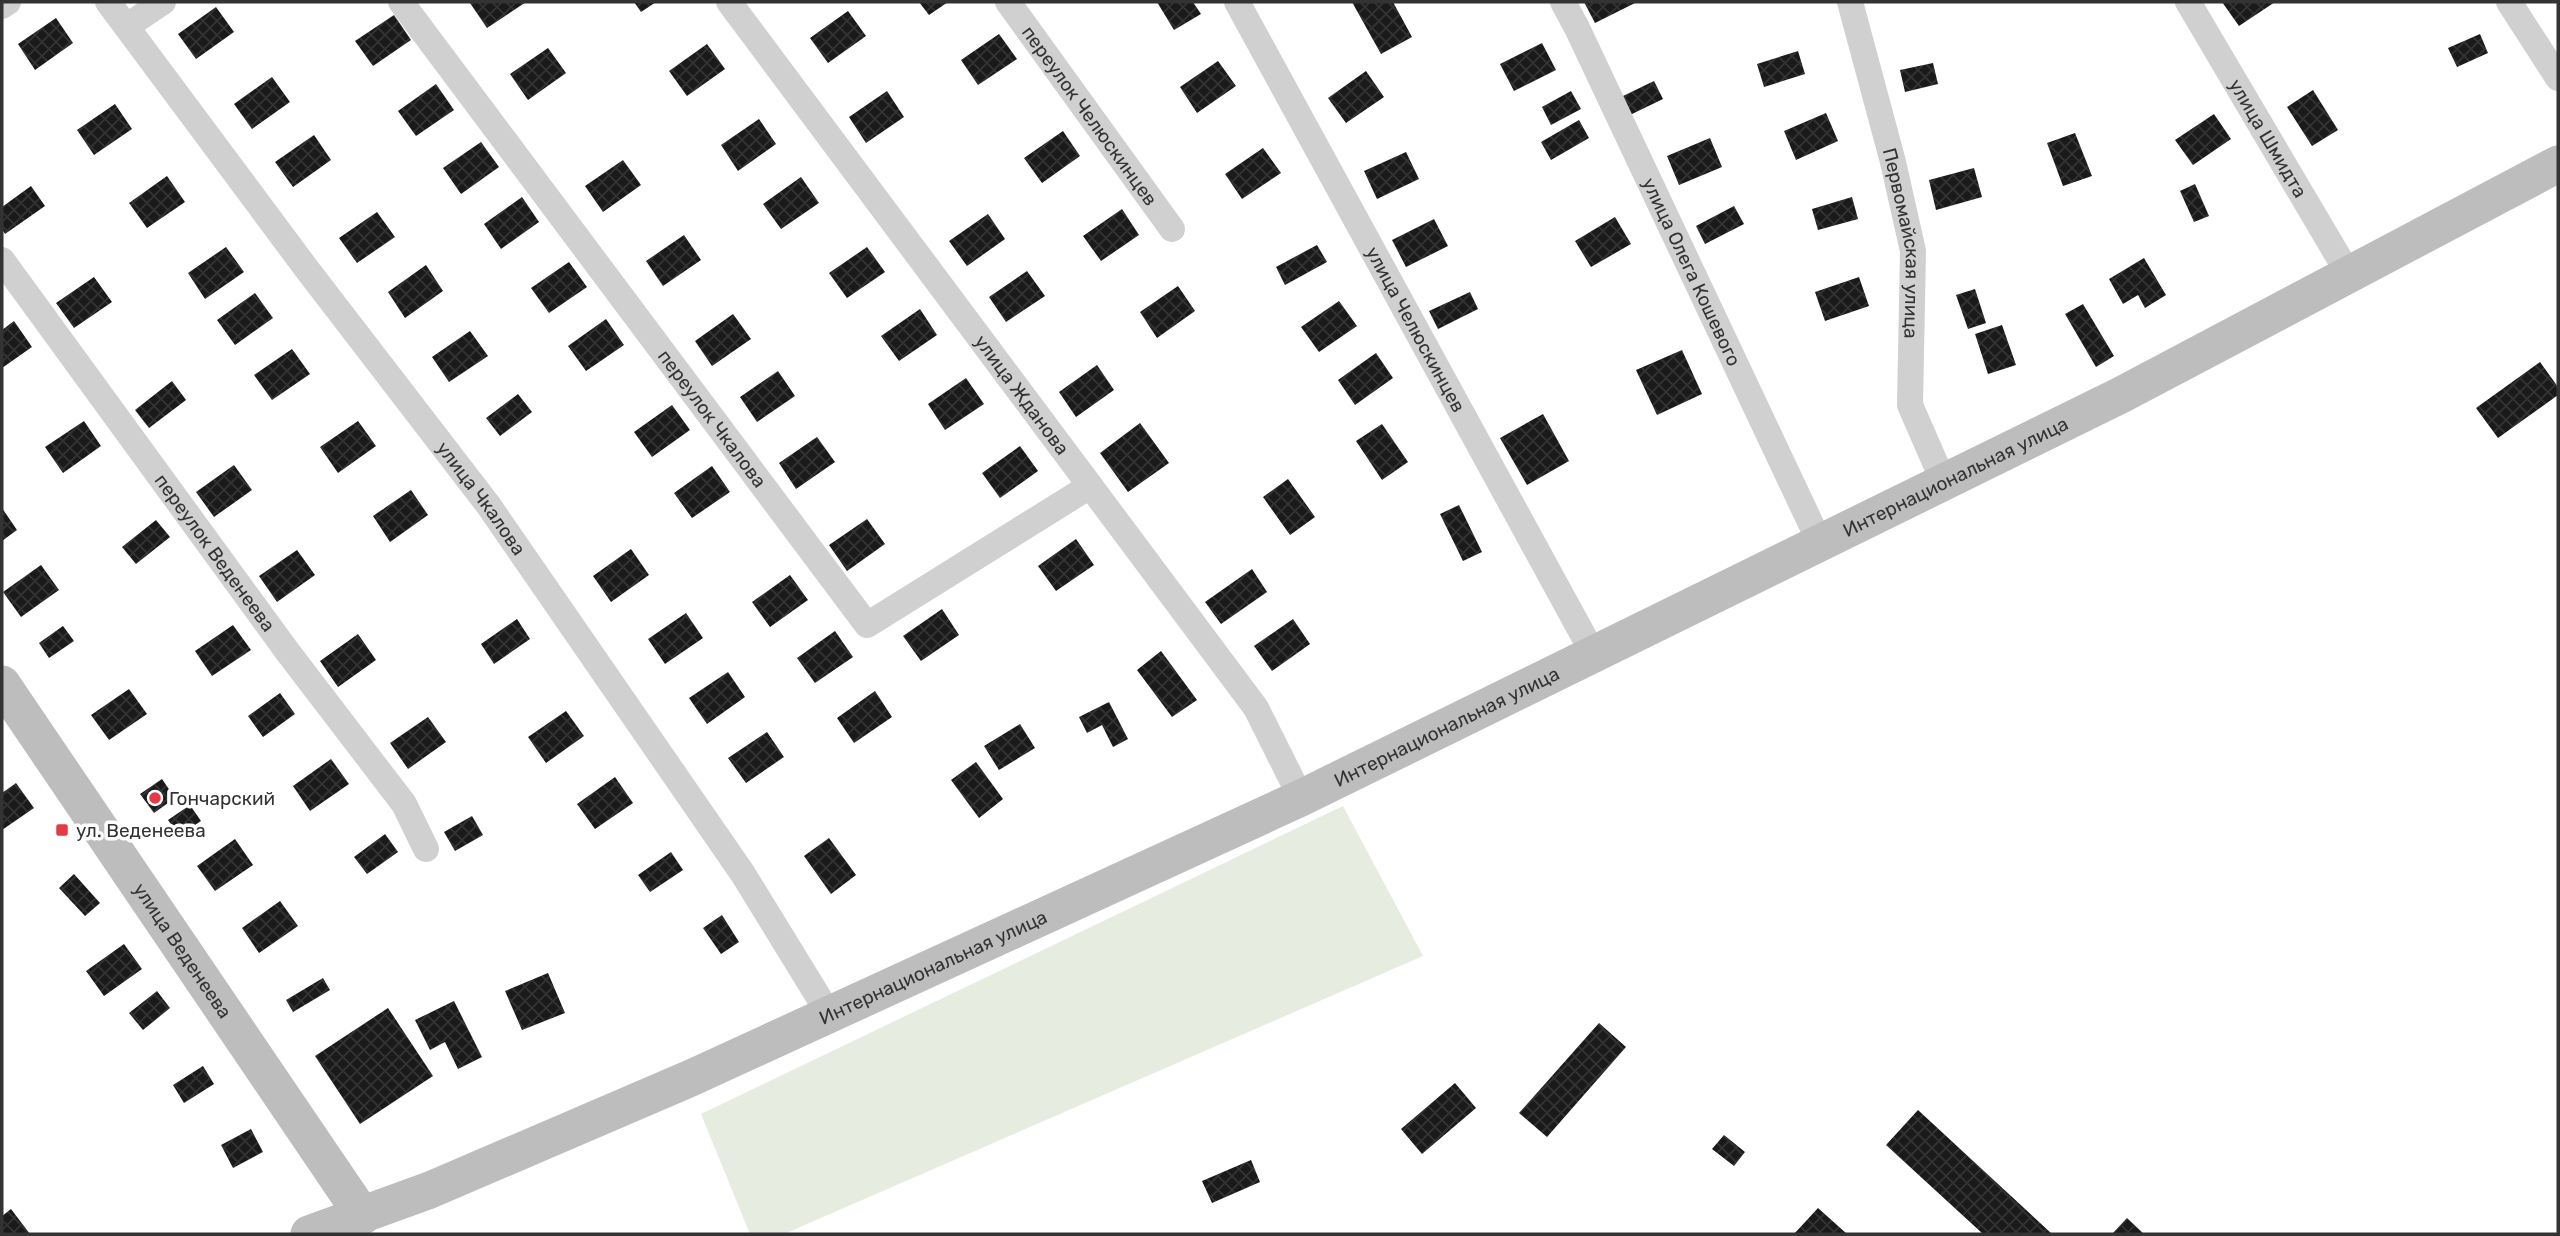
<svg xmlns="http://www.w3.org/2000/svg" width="2560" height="1236" viewBox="0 0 2560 1236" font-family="Rubik,sans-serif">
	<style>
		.garden { fill: #e6ecdf }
		.building { fill: url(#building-cross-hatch) }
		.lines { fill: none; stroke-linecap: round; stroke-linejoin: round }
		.street { stroke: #d0d0d0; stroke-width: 26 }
		.secondary { stroke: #bdbdbd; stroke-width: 37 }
		.poi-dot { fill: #e63946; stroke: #fff; stroke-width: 2.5 }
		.labels { text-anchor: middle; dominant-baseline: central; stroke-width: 7; stroke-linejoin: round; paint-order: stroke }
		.street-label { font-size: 19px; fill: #333; stroke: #fff }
		.poi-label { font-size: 19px; fill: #333; stroke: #fff; text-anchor: start }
	</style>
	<defs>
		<pattern id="building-cross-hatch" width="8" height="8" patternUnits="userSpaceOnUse" patternTransform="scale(1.75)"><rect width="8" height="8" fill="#1a1a1a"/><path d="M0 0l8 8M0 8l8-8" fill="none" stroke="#333"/></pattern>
	</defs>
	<rect width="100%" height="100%" fill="#fff"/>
	<path class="garden" d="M1343 806 1423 956 784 1234H750L701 1114Z"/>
	<path class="building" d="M471 2H526L487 28 470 3Z
		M634 2H656L641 12Z
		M919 2H948L929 15Z
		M1157 2H1193L1201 14 1174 30Z
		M1352 2H1393L1412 37 1381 54Z
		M1584 2H1637L1595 23Z
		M2222 2H2275L2239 26Z
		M216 7 234 32 196 59 178 34Z
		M848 11 866 36 828 63 810 38Z
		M394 15 411 40 373 66 355 41Z
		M56 18 73 43 35 70 18 44Z
		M999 34 1017 59 978 85 961 60Z
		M2480 34 2488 53 2457 67 2448 48Z
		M1542 43 1556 70 1514 91 1500 64Z
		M707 44 725 69 687 96 669 71Z
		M548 48 566 73 528 100 510 74Z
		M1798 51 1805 74 1764 87 1757 64Z
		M1218 61 1236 86 1197 113 1180 87Z
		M1933 63 1938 84 1905 92 1900 70Z
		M1366 71 1384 97 1346 123 1328 98Z
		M272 77 290 102 252 129 234 104Z
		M1654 81 1663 99 1630 115 1621 97Z
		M436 84 454 110 416 136 398 111Z
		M2313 90 2338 130 2312 146 2287 107Z
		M887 91 904 117 866 143 849 117Z
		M1571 91 1581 109 1551 125 1542 107Z
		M115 104 132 129 94 155 77 130Z
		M1826 113 1838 141 1796 160 1784 131Z
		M2214 114 2231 139 2193 165 2175 140Z
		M759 119 776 144 738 171 721 145Z
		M1579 120 1589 138 1551 160 1541 142Z
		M1063 131 1080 156 1042 183 1024 158Z
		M2075 133 2092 176 2063 186 2047 143Z
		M314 135 331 160 293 187 275 162Z
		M1710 138 1722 167 1679 185 1667 156Z
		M481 142 499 167 461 194 443 168Z
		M1263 148 1281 173 1242 199 1225 174Z
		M1406 152 1419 179 1377 199 1364 171Z
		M623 160 641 185 603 212 585 186Z
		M1974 168 1982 197 1936 210 1929 180Z
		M167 176 185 202 147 228 129 203Z
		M801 177 819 203 781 229 763 204Z
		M2195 184 2209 216 2194 222 2180 191Z
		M31 186 45 206 5 234 2 229V207Z
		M522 197 539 222 501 249 484 224Z
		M1852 197 1858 219 1818 230 1812 209Z
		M1734 206 1744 224 1705 244 1696 226Z
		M1122 209 1139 235 1101 261 1083 236Z
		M377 212 395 237 357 263 339 238Z
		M988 214 1005 239 967 266 949 241Z
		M1615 217 1631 244 1591 267 1575 241Z
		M1434 219 1448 246 1406 267 1392 240Z
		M684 235 701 260 663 286 646 261Z
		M1317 245 1327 262 1285 285 1276 267Z
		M226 247 244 272 205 299 188 273Z
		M867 247 885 272 847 298 829 273Z
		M2144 258 2166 295 2145 308 2138 295 2123 304 2109 279Z
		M569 262 587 287 549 313 531 288Z
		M426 265 443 291 405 318 388 292Z
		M1027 271 1045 296 1006 322 989 297Z
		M94 277 112 302 74 328 56 303Z
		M1859 277 1869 306 1825 321 1815 292Z
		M1178 286 1195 311 1157 338 1140 312Z
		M1975 289 1986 323 1968 329 1956 295Z
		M1470 292 1478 309 1438 329 1429 311Z
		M255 293 273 318 235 345 217 320Z
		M1339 301 1357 326 1319 352 1301 327Z
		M2083 304 2114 356 2096 367 2065 314Z
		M920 309 937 335 899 361 881 336Z
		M733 314 751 339 712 366 695 341Z
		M606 319 624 345 586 371 568 346Z
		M14 321 32 347 2 368V330Z
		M2002 325 2016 365 1988 374 1975 334Z
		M470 331 488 356 449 382 432 357Z
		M292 349 310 374 272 400 254 375Z
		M1682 350 1702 394 1657 415 1636 370Z
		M1376 353 1393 378 1355 405 1338 380Z
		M2540 362 2558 387V395L2498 438 2476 408Z
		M1097 365 1114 390 1076 417 1059 392Z
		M778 371 795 396 757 422 740 397Z
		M966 378 984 404 945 430 928 404Z
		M172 381 186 400 149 428 135 410Z
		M518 394 532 412 500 436 486 418Z
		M672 405 690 430 652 457 634 432Z
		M1543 414 1569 461 1527 485 1500 438Z
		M84 421 101 446 63 473 45 447Z
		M358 421 376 446 338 473 320 447Z
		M1140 423 1169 463 1128 492 1100 453Z
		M1382 424 1408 462 1382 480 1356 441Z
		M817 437 835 462 796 489 779 463Z
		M1020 446 1038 471 1000 498 982 473Z
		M234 465 252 490 214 517 196 492Z
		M712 466 730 492 692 518 674 493Z
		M1288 479 1315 517 1290 535 1263 497Z
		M411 490 428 515 390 542 373 516Z
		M1459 505 1482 552 1463 561 1440 514Z
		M2 508 17 530 2 541Z
		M867 519 885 544 847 571 829 545Z
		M156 520 170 537 136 564 122 547Z
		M1076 539 1094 565 1056 591 1038 566Z
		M631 549 649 575 611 602 593 576Z
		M297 550 315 575 277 602 259 576Z
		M41 565 59 590 21 617 3 592Z
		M1252 569 1267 592 1221 624 1205 602Z
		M790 575 808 600 770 627 752 602Z
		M942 609 959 635 921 661 903 636Z
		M686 613 703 638 665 664 648 639Z
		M517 619 530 639 494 664 481 644Z
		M1293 619 1310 644 1272 671 1254 646Z
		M233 625 251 650 212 676 195 651Z
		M63 626 74 641 49 658 39 643Z
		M835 631 853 657 815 683 797 658Z
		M358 634 376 660 338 687 320 661Z
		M1161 651 1197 700 1172 717 1137 670Z
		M728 672 745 697 707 724 689 698Z
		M129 689 147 714 109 740 91 715Z
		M875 691 892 717 854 743 837 718Z
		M280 693 295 714 263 737 248 716Z
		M1109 702 1128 739 1113 747 1102 725 1087 733 1079 717Z
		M566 711 584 736 546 763 528 737Z
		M428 717 446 742 408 769 390 743Z
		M1020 724 1035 748 999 770 984 746Z
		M767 732 784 757 746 783 728 758Z
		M331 759 349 784 310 811 293 786Z
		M976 762 1003 799 979 818 951 780Z
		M615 777 633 803 595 829 577 804Z
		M162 779 175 798 154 813 140 794Z
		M16 783 34 808 2 830V793Z
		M190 805 201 821 179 836 168 820Z
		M472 816 483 835 455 851 444 832Z
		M385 834 398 852 367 874 354 857Z
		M829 838 856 875 831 894 804 856Z
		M235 839 253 865 215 891 197 866Z
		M671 852 683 870 650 892 638 875Z
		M74 874 100 903 85 916 59 888Z
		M280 901 298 926 259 953 242 928Z
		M722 915 739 942 721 954 703 928Z
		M124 944 142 969 104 996 86 971Z
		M548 973 565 1013 522 1030 505 991Z
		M323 978 330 990 293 1012 286 1000Z
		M157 991 170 1008 143 1030 129 1013Z
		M454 1001 482 1057 458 1069 445 1042 430 1050 415 1020Z
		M388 1008 433 1076 360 1124 315 1056Z
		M1599 1023 1626 1047 1547 1137 1519 1113Z
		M203 1066 214 1084 184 1103 173 1085Z
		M1455 1083 1476 1108 1422 1154 1401 1129Z
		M1918 1110 2052 1234H1983L1886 1145Z
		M251 1129 263 1152 233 1168 221 1145Z
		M1724 1135 1745 1152 1734 1166 1712 1149Z
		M1251 1160 1260 1182 1212 1203 1202 1181Z
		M1818 1208 1847 1234H1794Z
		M11 1209 30 1234H2V1216Z
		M2127 1218 2144 1234H2112Z"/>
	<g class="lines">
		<g class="street">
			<path id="s1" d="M108 2 306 268 489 506 743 874 829 1014"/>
			<path id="s2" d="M401 2 867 625 1090 486"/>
			<path id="s3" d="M729 2 1256 708 1301 798"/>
			<path id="s4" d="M1008 2 1172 229"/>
			<path id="s5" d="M1237 2 1594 655"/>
			<path id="s6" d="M1563 2 1577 28 1820 543"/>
			<path id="s7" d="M1850 2 1893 162 1913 251 1910 405 1944 483"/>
			<path id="s8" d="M2188 2 2348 273"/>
			<path d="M2509 2 2558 78"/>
			<path d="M2 6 8 2"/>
			<path d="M127 26 163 2"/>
			<path id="s9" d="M2 260 287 651 404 804 426 849"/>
		</g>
		<g class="secondary">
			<path id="s10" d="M2 684 363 1216"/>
			<path id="s11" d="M309 1234 430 1190 691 1078 1301 798 2121 395 2558 164"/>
		</g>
	</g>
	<g class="poi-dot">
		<circle cx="155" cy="798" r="7"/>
		<rect x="55" y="823" width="14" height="14" rx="3.5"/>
	</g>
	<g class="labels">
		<g class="street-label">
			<text stroke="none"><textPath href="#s4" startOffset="140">переулок Челюскинцев</textPath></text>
			<text stroke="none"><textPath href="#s8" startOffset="158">улица Шмидта</textPath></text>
			<text stroke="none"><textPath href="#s7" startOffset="248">Первомайская улица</textPath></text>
			<text stroke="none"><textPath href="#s6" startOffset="299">улица Олега Кошевого</textPath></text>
			<text stroke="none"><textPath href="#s5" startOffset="373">улица Челюскинцев</textPath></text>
			<text stroke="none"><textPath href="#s3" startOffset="490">улица Жданова</textPath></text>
			<text stroke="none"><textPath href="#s2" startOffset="520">переулок Чкалова</textPath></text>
			<text stroke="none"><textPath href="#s11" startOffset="1813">Интернациональная улица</textPath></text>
			<text stroke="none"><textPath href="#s1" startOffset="621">улица Чкалова</textPath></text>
			<text stroke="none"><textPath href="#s9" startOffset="362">переулок Веденеева</textPath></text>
			<text stroke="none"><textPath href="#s11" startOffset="1246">Интернациональная улица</textPath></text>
			<text stroke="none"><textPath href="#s10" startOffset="322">улица Веденеева</textPath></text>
			<text stroke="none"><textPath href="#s11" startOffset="679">Интернациональная улица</textPath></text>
		</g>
		<g class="poi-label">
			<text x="169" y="798">Гончарский</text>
			<text x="76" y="830">ул. Веденеева</text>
		</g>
	</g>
	<rect width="2560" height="1236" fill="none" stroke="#333333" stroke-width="7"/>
</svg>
